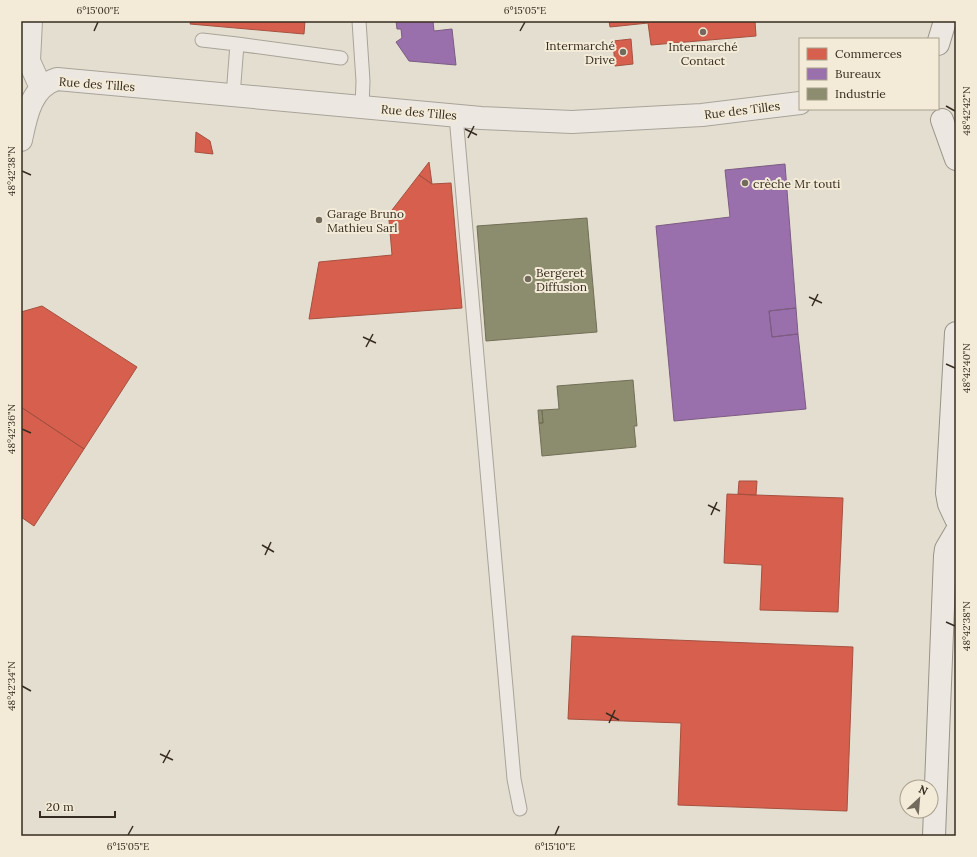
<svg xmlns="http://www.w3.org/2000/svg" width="977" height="857" viewBox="0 0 977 857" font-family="Lora,serif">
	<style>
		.shops { fill: #d6604d; stroke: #a65040 }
		.offices { fill: #9970ab; stroke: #7c5c82 }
		.industry { fill: #8c8c6e; stroke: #726f57 }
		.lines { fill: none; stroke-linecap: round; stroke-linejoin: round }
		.lane-casing { stroke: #a9a399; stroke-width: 15 }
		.street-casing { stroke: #a9a399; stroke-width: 24 }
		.secondary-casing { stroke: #999388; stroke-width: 24 }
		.lane { stroke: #ece8e1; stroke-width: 13 }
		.street { stroke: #ece8e1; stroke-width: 22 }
		.secondary { stroke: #ece8e1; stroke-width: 22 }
		.ticks { fill: none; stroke: #372c21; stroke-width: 1.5 }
		.poi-dot { fill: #736a5e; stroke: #f3ebd7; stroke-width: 1.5 }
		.labels { text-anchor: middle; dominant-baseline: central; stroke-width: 4; stroke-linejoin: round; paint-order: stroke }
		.poi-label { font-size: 12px; fill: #372c21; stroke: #f3ebd7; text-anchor: start }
		.street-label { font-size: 12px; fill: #372c21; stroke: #f3ebd7 }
		.neatline { fill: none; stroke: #372c21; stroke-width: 1.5 }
		.ticks-label { font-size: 10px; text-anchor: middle; fill: #372c21 }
	</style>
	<rect width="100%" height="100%" fill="#e3ded0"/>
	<path class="shops" d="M191 21H305L304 34 190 24Z
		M609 21H755L756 36 651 45 648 23 610 27Z
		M631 39 633 64 615 66 613 41Z
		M196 132 210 141 213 154 195 152Z
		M429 162 432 184 419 175Z
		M419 175 432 184 451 183 462 308 309 319 319 262 392 255 389 220H393L392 210Z
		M42 306 137 367 84 449 21 407V312Z
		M21 407 84 449 34 526 21 517Z
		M739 481H757L756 495 738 494Z
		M727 494 843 498 838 612 760 610 762 565 724 563Z
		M572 636 853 647 847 811 678 805 681 723 568 719Z"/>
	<path class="offices" d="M396 21H433L434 31 452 29 456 65 409 61 396 42 402 38 401 29H397Z
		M785 164 796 308 769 311 772 337 798 334 806 409 674 421 656 226 730 217 725 170Z
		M796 308 798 334 772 337 769 311Z"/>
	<path class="industry" d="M587 218 597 332 486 341 477 226Z
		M633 380 637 426H634L636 447 542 456 539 423H543L542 410 559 409 557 386Z
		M538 410H542L543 423H539Z"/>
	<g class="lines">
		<g class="lane-casing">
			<path id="lane" d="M359 21 363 81 362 107
				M202 40 237 44
				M233 96 237 44 341 58
				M456 116 514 779 520 809"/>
		</g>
		<g class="street-casing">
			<path id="street" d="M31 21 29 61 41 88
				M21 140C26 116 31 87 57 79L481 118 572 122 702 115 800 103"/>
		</g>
		<g class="secondary-casing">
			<path id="secondary" d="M938 44 945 21
				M942 120 956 159
				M956 333 947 493 949 504 956 519
				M934 836 945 556 946 549 956 532"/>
		</g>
		<use href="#lane" class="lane"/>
		<use href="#street" class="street"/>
		<use href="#secondary" class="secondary"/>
	</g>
	<path class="ticks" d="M94 31 98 22M520 31 525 22M946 106 955 111M465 129 477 135M468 138 474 126M22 171 31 175M809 297 822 303M812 306 818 294M363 337 376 343M366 347 373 334M946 364 955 368M22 429 31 433M708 505 720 511M711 515 717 502M262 545 274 552M265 555 271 542M946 622 955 626M22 686 31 691M606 713 619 720M609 723 615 710M160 754 173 760M163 763 170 750M128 835 133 826M555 835 559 826"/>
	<g class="poi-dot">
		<circle cx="703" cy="32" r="4"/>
		<circle cx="623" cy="52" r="4"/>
		<circle cx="745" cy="183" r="4"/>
		<circle cx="319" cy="220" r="4"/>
		<circle cx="528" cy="279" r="4"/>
	</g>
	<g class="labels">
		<g class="poi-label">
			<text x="615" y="45" text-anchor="end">Intermarché<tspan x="615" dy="14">Drive</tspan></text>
			<text x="703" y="46" text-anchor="middle">Intermarché<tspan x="703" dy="14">Contact</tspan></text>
			<text x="753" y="183">crèche Mr touti</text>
			<text x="327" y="213">Garage Bruno<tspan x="327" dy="14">Mathieu Sarl</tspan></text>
			<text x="536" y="272">Bergeret<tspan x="536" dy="14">Diffusion</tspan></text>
		</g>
		<g class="street-label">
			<text transform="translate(97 84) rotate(4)">Rue des Tilles</text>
			<text transform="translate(742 110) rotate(-7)">Rue des Tilles</text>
			<text transform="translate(419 112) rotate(5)">Rue des Tilles</text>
		</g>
	</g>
	<rect width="977" height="857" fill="none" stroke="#f3ebd7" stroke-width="44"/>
	<rect x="799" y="38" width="140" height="72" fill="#f3ebd7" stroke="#a89f8e"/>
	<rect x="807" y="48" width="20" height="12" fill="#d6604d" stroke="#a89f8e"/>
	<text x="835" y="58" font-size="12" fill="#372c21">Commerces</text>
	<rect x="807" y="68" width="20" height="12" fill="#9970ab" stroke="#a89f8e"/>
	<text x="835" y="78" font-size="12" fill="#372c21">Bureaux</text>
	<rect x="807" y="88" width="20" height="12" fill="#8c8c6e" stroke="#a89f8e"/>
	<text x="835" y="98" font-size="12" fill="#372c21">Industrie</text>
	<g transform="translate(919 799) rotate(26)"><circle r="19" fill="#f3ebd7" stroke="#a89f8e"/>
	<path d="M0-3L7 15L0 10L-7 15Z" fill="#736a5e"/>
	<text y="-6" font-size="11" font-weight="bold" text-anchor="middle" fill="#372c21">N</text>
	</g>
	<path d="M40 811v6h75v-6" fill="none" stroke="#372c21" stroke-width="2"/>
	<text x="46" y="811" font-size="12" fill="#372c21" stroke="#f3ebd7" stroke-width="3" paint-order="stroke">20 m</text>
	<rect x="22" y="22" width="933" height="813" class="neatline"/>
	<g class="ticks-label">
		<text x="98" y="14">6°15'00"E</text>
		<text x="525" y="14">6°15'05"E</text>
		<text transform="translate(966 111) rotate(-90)" y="4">48°42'42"N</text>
		<text transform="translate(11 171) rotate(-90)" y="4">48°42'38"N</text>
		<text transform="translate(966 368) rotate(-90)" y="4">48°42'40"N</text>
		<text transform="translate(11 429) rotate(-90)" y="4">48°42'36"N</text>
		<text transform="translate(966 626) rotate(-90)" y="4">48°42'38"N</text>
		<text transform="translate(11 686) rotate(-90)" y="4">48°42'34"N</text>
		<text x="128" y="850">6°15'05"E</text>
		<text x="555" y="850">6°15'10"E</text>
	</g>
</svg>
